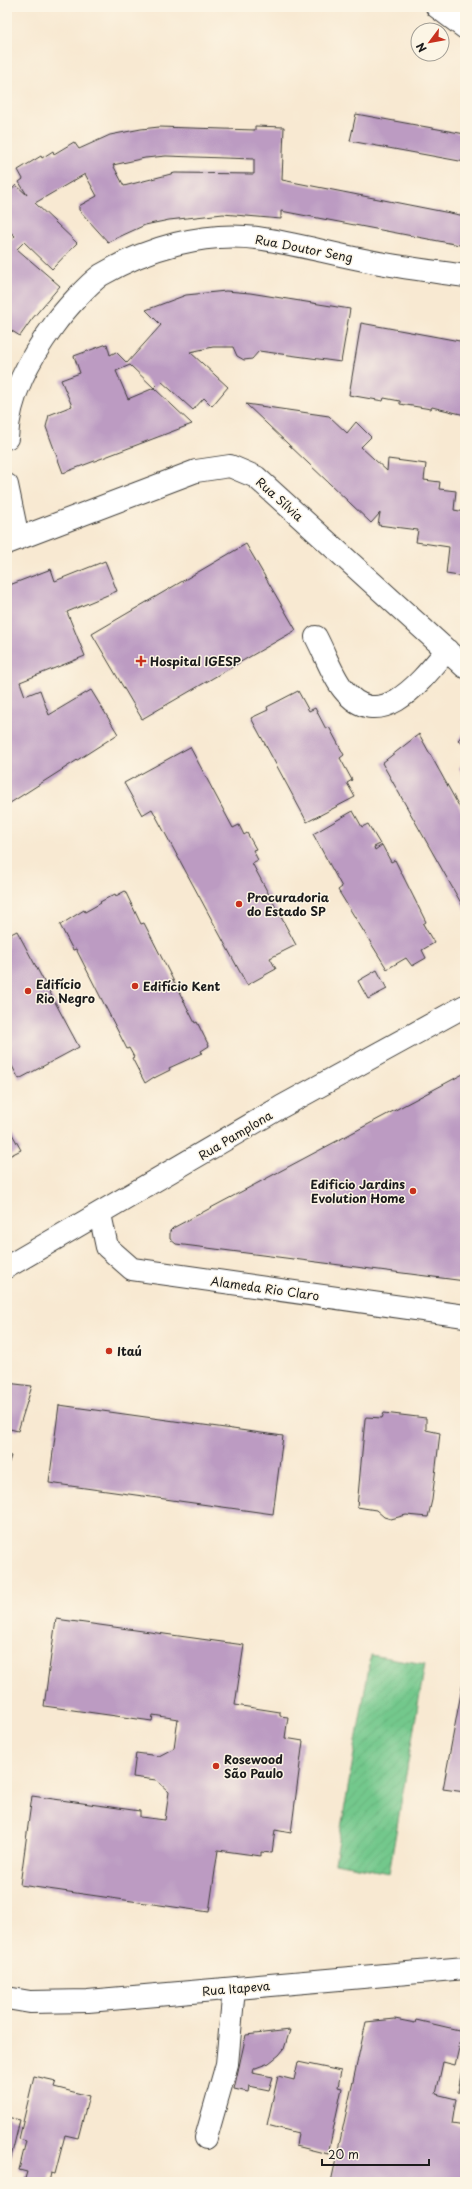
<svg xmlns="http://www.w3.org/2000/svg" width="472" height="2189" viewBox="0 0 472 2189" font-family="'Playpen Sans',sans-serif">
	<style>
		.garden { fill: url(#garden-furrows); stroke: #487254 }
		.building { fill: #bc9bc2; fill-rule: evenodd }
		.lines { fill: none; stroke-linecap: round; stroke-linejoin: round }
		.minor-casing { stroke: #3d3b37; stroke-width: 24 }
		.minor { stroke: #fff; stroke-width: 22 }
		.poi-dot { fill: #c8321e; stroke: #fcf5e5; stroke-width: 1.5 }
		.labels { text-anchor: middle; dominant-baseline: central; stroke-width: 3; stroke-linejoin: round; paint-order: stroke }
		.street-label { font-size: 12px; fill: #1c1c1c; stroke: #fcf5e5 }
		.poi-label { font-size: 12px; font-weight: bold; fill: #1c1c1c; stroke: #fcf5e5; text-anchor: start }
	</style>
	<defs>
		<pattern id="garden-furrows" width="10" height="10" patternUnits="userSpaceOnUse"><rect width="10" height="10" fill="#73c88c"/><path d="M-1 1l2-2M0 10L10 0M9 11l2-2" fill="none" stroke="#63ab78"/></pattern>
	</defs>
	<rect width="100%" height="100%" fill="#fcf5e5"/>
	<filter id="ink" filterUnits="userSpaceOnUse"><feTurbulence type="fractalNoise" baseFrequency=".025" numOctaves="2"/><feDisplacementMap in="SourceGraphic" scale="8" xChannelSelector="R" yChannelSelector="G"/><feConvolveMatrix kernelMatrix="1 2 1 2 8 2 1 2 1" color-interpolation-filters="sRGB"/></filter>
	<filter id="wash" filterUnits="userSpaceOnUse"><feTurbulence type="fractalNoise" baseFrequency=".012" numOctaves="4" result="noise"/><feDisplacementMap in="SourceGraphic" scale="16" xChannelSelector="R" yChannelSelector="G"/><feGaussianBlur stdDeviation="0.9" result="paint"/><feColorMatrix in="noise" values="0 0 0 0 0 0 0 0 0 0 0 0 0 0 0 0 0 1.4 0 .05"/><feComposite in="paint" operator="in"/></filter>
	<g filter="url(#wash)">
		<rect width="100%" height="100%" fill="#f8e9d2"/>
		<path class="garden" d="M371 1655 425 1664 389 1873 335 1863Z"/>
		<g id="blocks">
			<path class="building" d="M356 114 465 134V162L350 141Z
				M255 126 284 127 282 180 465 216V246L281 211V219L223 214 169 220 145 225 108 242 79 210V206L97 196 85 174 35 203 77 243 52 269 24 242 17 249 60 286 32 319 20 336 7 328V240L9 242 15 236 7 229V195L16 185 27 195 19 182 23 179 18 170 41 156 42 158 53 151 54 154 74 142 79 149 110 135 141 129 159 127 255 130ZM166 156 254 159V174L175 173 124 186 113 165 145 158Z
				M226 291 250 293 350 309 341 362 259 351 252 359 244 360 237 356 233 347H213L190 352 228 387 212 406 204 398 193 410 161 381 154 388 192 424 63 473 46 427 49 415 72 406 61 380 80 373 74 356 107 344 110 355 116 352 127 363 161 325 146 310 186 295ZM130 365 154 388 128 399 116 371Z
				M361 323 465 342V415L432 407 431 409 400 404V401L384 398 383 401 349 395Z
				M246 404 329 416 347 433 356 422 371 437 361 447 387 471 388 459 426 464 424 480 440 482 439 489 456 491 454 510 465 512V577L446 574 449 547 416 542 418 530 378 525 380 513 371 523Z
				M246 544 296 630 142 719 92 634Z
				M105 561 117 591 67 612 85 656 20 682 25 696 40 690 49 715 91 690 118 734 7 805V586L51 569 55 581Z
				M298 691 309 711 315 708 326 729 329 727 344 755 340 758 352 780 347 783 355 797 307 822 251 718 268 710 267 707Z
				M465 732V746L458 740Z
				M419 734 465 817V910L382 763Z
				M190 747 233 828 239 825 244 835 247 833 256 849 253 850 258 860 252 863 296 945 270 958 276 969 247 985 152 809 142 815 124 783Z
				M465 761V779L459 768Z
				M353 811 362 827 368 824 380 844 374 847 375 850 382 845 391 862 395 860 426 922 423 924 434 943 422 950 426 958 412 966 406 958 387 969 338 890 342 887 313 834Z
				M125 891 141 924 144 923 195 1023 197 1022 209 1046 201 1051 202 1053 169 1068 170 1070 154 1078V1077L145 1083 132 1058 134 1057 129 1048 127 1049 76 949 73 950 60 925 84 910 85 912 101 903 100 902 115 894 116 896Z
				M17 931 79 1047 19 1079 7 1057V936Z
				M377 970 387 989 368 999 358 981Z
				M465 1073V1281L176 1244 170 1239V1231L173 1228Z
				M7 1125 21 1150 7 1157Z
				M7 1383 32 1386 18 1431 10 1429 7 1438Z
				M59 1405 283 1436 273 1514 49 1483Z
				M384 1413 426 1418V1430L440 1433 432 1500 428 1517 406 1515 391 1519 384 1517 376 1510 357 1507 365 1419 366 1417 382 1418Z
				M7 1455 11 1456 7 1468Z
				M56 1619 244 1645 235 1705 280 1712V1716L288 1717 285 1738 303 1741 291 1833 275 1830 272 1853 261 1852V1856L218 1850 209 1912 20 1885 32 1796 140 1811V1817L165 1820 169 1792 156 1780 133 1777 136 1753 159 1756 174 1748 178 1719 153 1715 152 1721 44 1706Z
				M7 1677H10L8 1694H7Z
				M464 1677H465V1792L443 1789Z
				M395 2019 415 2023 416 2020 463 2031 455 2065 443 2062 436 2094 456 2099 452 2124 465 2126V2182H331L366 2022Z
				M290 2030 284 2049 279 2055 269 2063 253 2069 252 2073 273 2077 269 2090 249 2086 248 2092 234 2089 246 2035Z
				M464 2057 465 2058V2093L458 2092Z
				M298 2062 341 2071 338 2087 342 2088 328 2154 296 2146 298 2133 267 2125 278 2076 294 2080Z
				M34 2076 56 2081 54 2087 89 2096 78 2138 65 2135 55 2174 51 2173 49 2182H24L27 2172 19 2170 26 2141 19 2139Z
				M7 2117 20 2120 8 2170H7Z"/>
		</g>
	</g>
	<g filter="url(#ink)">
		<use href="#blocks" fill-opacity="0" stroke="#3d3b37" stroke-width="1"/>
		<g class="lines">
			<g class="minor-casing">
				<path id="minor" d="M437 7 465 28
					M7 438C9 395 29 359 54 325 63 312 88 284 101 275 147 248 204 231 257 238 293 243 328 253 364 260 397 267 431 271 465 276
					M7 485 18 538
					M7 543 196 471 230 466 256 477 465 667
					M316 637C325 654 332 675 343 689 380 736 422 680 447 650
					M100 1214 107 1247 132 1269 465 1316
					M7 1267 281 1107 465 1006
					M7 1998 30 2002 88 2001 465 1968
					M206 2138 227 2064 234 1988"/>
			</g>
			<use href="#minor" class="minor"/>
		</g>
	</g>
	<g class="poi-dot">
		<path d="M139 655h4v4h4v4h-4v4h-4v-4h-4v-4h4z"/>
		<circle cx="239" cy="904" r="4"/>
		<circle cx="135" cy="986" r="4"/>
		<circle cx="28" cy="991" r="4"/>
		<circle cx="413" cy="1191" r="4"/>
		<circle cx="109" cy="1351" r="4"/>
		<circle cx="216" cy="1766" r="4"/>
	</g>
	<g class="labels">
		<g class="street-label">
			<text transform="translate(304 248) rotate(11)">Rua Doutor Seng</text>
			<text transform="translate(280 499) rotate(42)">Rua Sílvia</text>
			<text transform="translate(235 1135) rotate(-31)">Rua Pamplona</text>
			<text transform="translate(265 1288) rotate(8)">Alameda Rio Claro</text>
			<text transform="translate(236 1988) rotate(-5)">Rua Itapeva</text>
		</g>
		<g class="poi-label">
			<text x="150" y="661">Hospital IGESP</text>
			<text x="247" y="897">Procuradoria<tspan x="247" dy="14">do Estado SP</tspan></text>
			<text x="36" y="984">Edifício<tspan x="36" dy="14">Rio Negro</tspan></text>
			<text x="143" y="986">Edifício Kent</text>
			<text x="405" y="1184" text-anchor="end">Edificio Jardins<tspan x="405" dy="14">Evolution Home</tspan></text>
			<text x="117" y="1351">Itaú</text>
			<text x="224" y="1759">Rosewood<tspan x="224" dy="14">São Paulo</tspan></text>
		</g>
	</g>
	<rect width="472" height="2189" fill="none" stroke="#fcf5e5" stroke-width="24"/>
	<g transform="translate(430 42) rotate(238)"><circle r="19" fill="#fcf5e5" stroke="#a29e95"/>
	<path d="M0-3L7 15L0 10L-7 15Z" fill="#c8321e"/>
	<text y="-6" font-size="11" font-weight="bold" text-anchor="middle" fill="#1c1c1c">N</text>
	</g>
	<path d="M322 2159v6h107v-6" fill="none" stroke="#1c1c1c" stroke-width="2"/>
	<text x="328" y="2159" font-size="12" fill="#1c1c1c" stroke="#fcf5e5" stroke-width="3" paint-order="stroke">20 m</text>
</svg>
